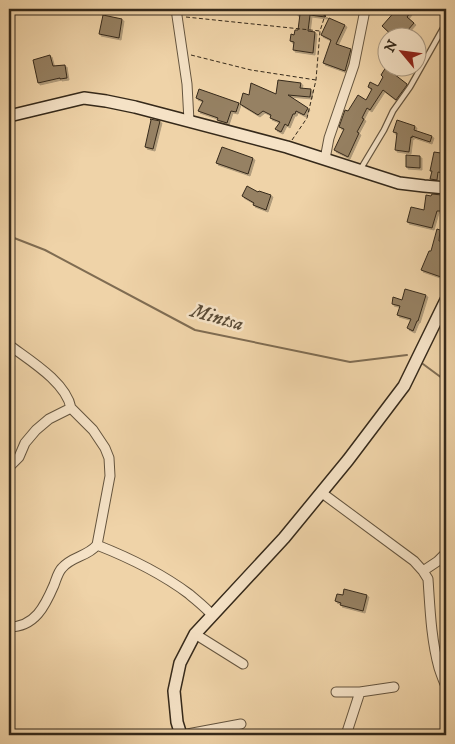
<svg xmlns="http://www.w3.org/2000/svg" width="455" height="744" viewBox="0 0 455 744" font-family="'IM FELL DW Pica',serif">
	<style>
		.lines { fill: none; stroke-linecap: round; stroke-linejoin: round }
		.stream { stroke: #7f6c52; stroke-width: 2 }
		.building { fill: #968164; stroke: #35291a; filter: url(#shadow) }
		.lane-casing { stroke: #64543e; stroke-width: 7 }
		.street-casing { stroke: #64543e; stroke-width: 11 }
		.secondary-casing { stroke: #35291a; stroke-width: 14 }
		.path { stroke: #35291a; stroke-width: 1; stroke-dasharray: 4 2.5; stroke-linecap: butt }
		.lane { stroke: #f5e2c6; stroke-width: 4.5 }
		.street { stroke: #f5e2c6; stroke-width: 9 }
		.secondary { stroke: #f5e2c6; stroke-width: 11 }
		.labels { text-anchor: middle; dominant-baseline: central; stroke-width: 5; stroke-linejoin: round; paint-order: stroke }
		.water-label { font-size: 20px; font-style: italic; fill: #5a4b36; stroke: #f5e2c6 }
	</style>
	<defs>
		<filter id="shadow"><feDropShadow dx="2" dy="2" stdDeviation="0" flood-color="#0004"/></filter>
	</defs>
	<rect width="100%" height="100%" fill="#efd3a8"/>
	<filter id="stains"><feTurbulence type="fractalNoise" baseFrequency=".004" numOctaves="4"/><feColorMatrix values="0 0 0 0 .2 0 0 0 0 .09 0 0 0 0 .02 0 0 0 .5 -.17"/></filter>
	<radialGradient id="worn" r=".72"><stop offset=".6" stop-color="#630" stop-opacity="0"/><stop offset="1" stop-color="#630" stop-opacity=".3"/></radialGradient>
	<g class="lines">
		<path class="stream" d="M9 236 45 250 195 330 350 362 407 355
			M423 364 446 381"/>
	</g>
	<path class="building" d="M297 9H310L326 16 325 17 310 15 308 31 315 32 313 53 293 50 294 42 290 41 291 34 294 35 295 30H298L300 14H296Z
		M397 9H413L407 17 414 23 401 38H395L382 26Z
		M103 15 122 19 119 38 99 34Z
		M329 18 345 25 336 44 351 49 345 71 323 63 331 40 321 35Z
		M50 55 53 66 65 65 67 78 60 79V78L38 83 33 60Z
		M386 67 395 73 394 74 407 84V85L396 100 383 90 370 110 367 108 362 118 364 119 357 132 359 133 348 157 334 150 344 129 339 127 345 110 348 111 358 95 366 100 372 89 368 87 370 82 378 86 383 77 381 75Z
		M278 80 301 83 300 88 311 89 310 97 288 95 308 108 304 115 296 111 295 114H293L288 126 285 124 281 132 275 129 280 122 270 118 271 115 263 111 258 115 240 104 243 93 249 95 251 83 276 94Z
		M199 89 239 103 236 112 231 111 227 123 217 120 218 118 198 111 203 101 196 98Z
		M150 119 160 121 153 149 145 147 151 120Z
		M397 120 415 126 414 130 432 136 430 142 412 136V138L411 137 409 152 395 150 397 133 393 132Z
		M441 136H446V154L443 173 438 172 437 180 430 179 432 171H430L434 152 441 153Z
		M222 147 253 158 248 174 216 163Z
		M406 155 420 156V168L406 167Z
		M247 186 258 192 259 191 271 195 266 210 253 205 254 203 242 196Z
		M432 194 442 195 441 211H437L432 228 407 222 411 207 424 210 426 195 431 196Z
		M437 229 440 230 439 241 446 242V247L444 256 446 257V263L441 277 421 270 429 251H431Z
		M405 289 426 295 418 321H417L413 331 407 328 411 319 397 315 400 306 392 304 393 297 402 300Z
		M344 589 367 595 363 611 340 605 341 603 335 601 337 594 343 595Z"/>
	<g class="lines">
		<g class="lane-casing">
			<path id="lane" d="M360 170 384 130 393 111 410 87 446 23"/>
		</g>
		<g class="street-casing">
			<path id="street" d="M176 9 187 84 189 121
				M325 159 329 138 354 65 364 15V9
				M9 345C29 360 66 382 71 408
				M9 467 19 457 25 443 36 430 49 419 71 408 93 430 105 448 109 458 110 476 97 545C130 558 161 573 189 594 197 601 205 607 212 615
				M322 493 414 561 423 571 428 579C430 608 431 639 439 668 441 674 443 680 446 686
				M423 571 438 561 446 553
				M9 627C35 627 45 606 54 585 56 580 58 572 62 568 72 556 87 557 97 545
				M195 634 243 664
				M336 692H360L394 687
				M182 735 241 724
				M346 735 360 692"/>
		</g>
		<g class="secondary-casing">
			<path id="secondary" d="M9 116 84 98 106 101 135 107 287 147 399 183 424 186 446 188
				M181 735 177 722 174 691 180 663 195 634 284 538 348 460 404 386 446 300"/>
		</g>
		<path class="path" d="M186 17 320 31
			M191 55 251 70 316 80
			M292 140 307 118 316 80 320 31 327 9"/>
		<use href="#lane" class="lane"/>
		<use href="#street" class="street"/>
		<use href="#secondary" class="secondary"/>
	</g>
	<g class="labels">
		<g class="water-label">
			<text transform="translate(217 318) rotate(16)">Mintsa</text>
		</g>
	</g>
	<rect width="455" height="744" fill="none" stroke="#efd3a8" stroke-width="30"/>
	<rect x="10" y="10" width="435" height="724" fill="none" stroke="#35291a" stroke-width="2.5"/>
	<rect x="15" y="15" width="425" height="714" fill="none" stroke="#35291a"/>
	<g transform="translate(402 52) rotate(299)"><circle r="24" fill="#f5e2c6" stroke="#a89881"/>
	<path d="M0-4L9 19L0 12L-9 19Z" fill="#8f2418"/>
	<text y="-8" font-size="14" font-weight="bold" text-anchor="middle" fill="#35291a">N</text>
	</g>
	<rect width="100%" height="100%" filter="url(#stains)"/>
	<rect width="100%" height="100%" fill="url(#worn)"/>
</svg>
